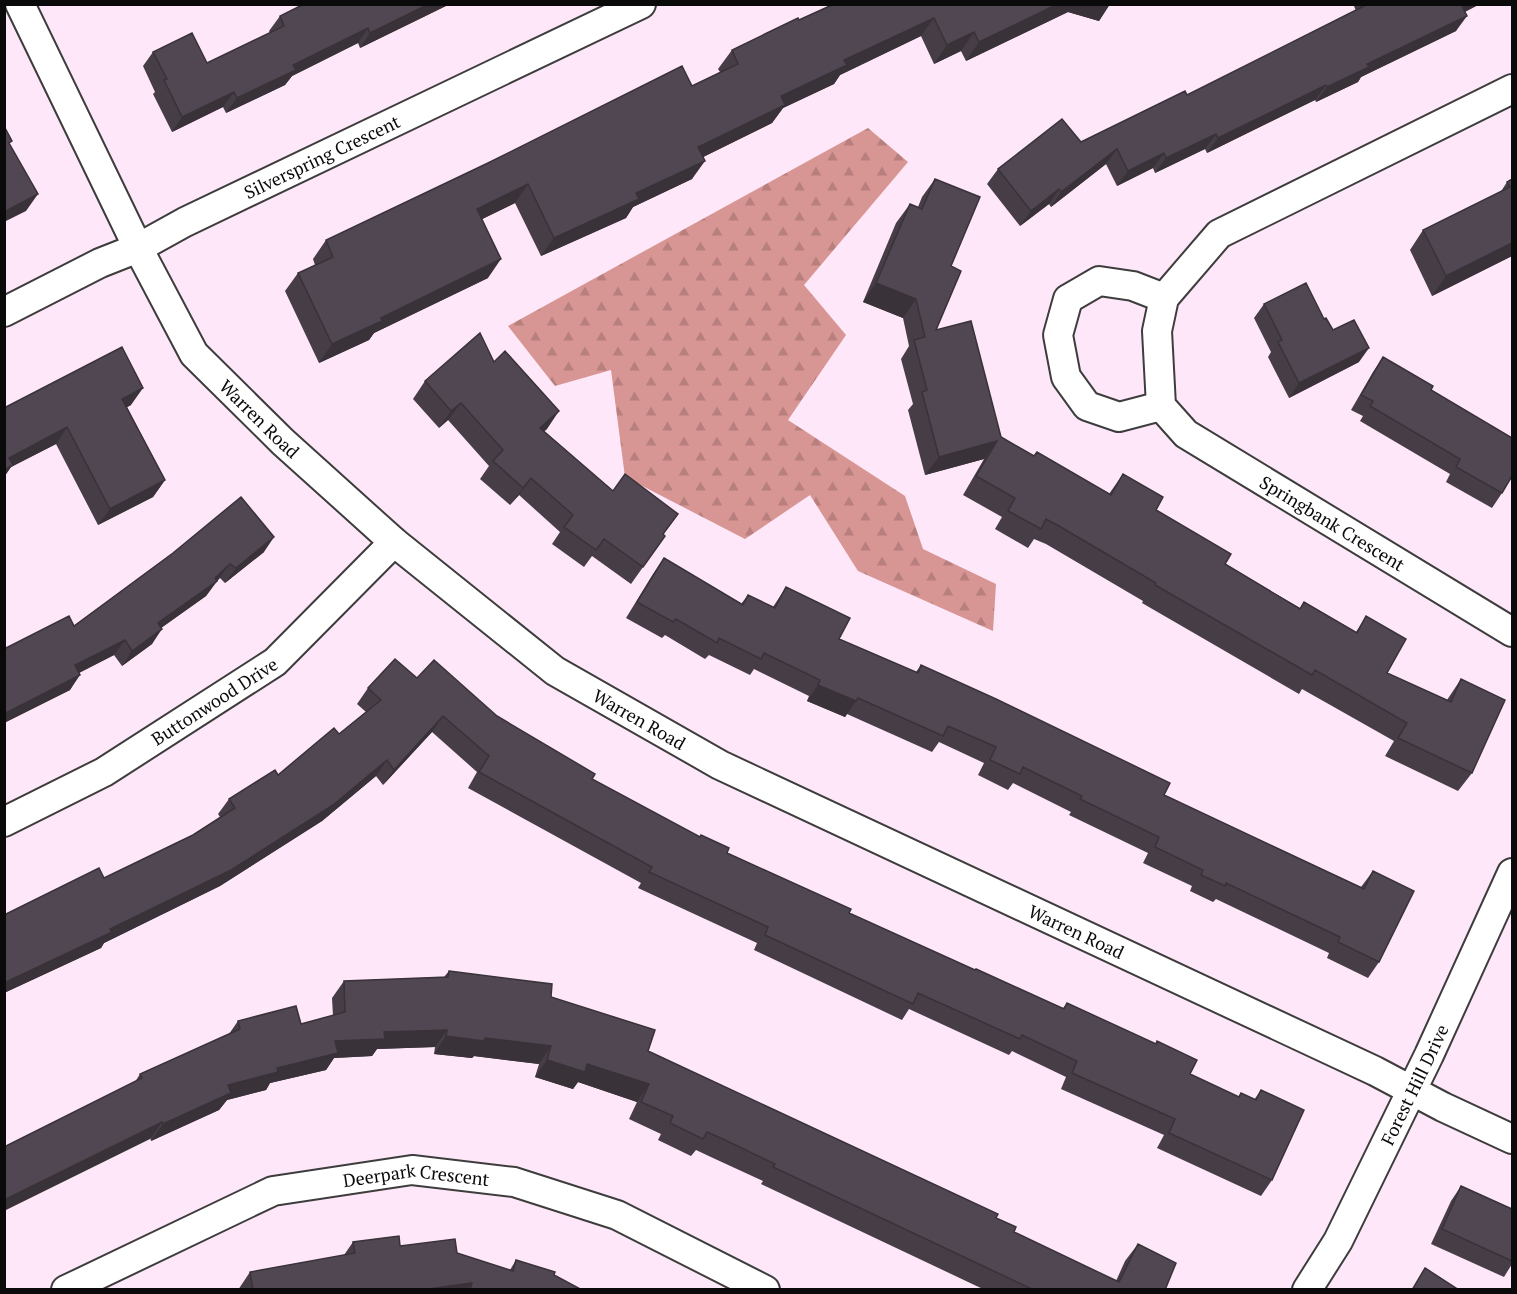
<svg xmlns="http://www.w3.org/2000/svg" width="1517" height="1294" viewBox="0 0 1517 1294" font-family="'PT Serif',serif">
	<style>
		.forest { fill: url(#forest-firs) }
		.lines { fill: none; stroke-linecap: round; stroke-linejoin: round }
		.minor-casing { stroke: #3d3d3d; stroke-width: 32 }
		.minor { stroke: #fff; stroke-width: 28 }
		.wall { fill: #463d47 }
		.shaded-wall { fill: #393239 }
		.building { fill: #514752; stroke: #393239; stroke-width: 1.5 }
		.labels { text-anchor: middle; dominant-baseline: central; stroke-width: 6; stroke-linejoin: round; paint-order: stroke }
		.street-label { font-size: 18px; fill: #0a0a0a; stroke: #fff }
	</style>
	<defs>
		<pattern id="forest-firs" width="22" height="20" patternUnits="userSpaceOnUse" patternTransform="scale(1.5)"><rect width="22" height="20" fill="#d79593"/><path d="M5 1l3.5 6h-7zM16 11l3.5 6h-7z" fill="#b77f7d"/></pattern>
	</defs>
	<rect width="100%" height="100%" fill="#fee7f8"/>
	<path class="forest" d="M868 128 908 162 804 285 846 335 788 420 905 496 923 549 996 584 993 631 858 571 810 495 745 539 625 477 611 370 555 386 508 326Z"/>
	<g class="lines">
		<g class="minor-casing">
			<g id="minor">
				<path id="s1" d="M20 4 138 248 194 354 283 442 394 542 555 671 720 765 1375 1071 1443 1107 1512 1139"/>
				<path id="s2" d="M1512 89 1219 234 1164 298 1157 331 1161 406 1186 434 1512 632"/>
				<path id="s3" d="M4 312 100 263 138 248 185 222 641 4"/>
				<path d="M1161 406 1119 417 1087 406 1066 377 1058 335 1068 299 1099 281 1133 286 1164 298"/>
				<path id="s4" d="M4 822 104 772 275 662 394 542"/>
				<path id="s5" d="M66 1290 273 1191 412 1170 514 1182 617 1215 765 1290"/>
				<path id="s6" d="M1307 1290 1338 1241 1429 1055 1512 873"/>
			</g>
		</g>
		<use href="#minor" class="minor"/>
	</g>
	<path class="wall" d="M450 4 360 48 358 43 292 76 285 85 226 113 223 107 172 132 153 94 155 92 143 66 153 52 207 63 270 33 269 31 280 16Z
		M834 4H1110L1099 21 1068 12 966 61 961 51 934 64 921 36 840 75 834 84 783 108 772 123 703 157 692 179 633 207 626 218 541 256 515 203 482 219 488 278 374 333 369 340 319 363 285 291 298 273 315 265 313 259 326 240 692 86 720 72 718 69 732 50Z
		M1355 4H1480L1465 12 1456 31 1361 77 1358 82 1316 102 1315 100 1207 153 1205 149 1155 173 1153 168 1117 186 1106 164 1051 207 1049 204 1020 226 987 184 998 169 1081 142 1187 95 1356 11 1354 6Z
		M935 179 951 266 936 330 1001 437 1034 456 1109 494 1123 474 1156 510 1225 564 1300 608 1304 602 1356 632 1366 616 1387 673 1447 700 1461 679 1472 773 1458 791 1385 756 1394 741 1302 689 1299 694 1142 603 1143 601 1046 544 1034 539 1028 548 995 529 1002 517 963 495 984 459 925 475 908 410 913 404 901 359 909 346 903 318 863 302 896 223 910 204 918 207 922 197Z
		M1512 179V256L1432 296 1410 250 1423 230 1500 193 1507 182Z
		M1264 304 1324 319 1359 362 1289 398 1268 357 1271 352 1254 318Z
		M1383 357 1431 390 1502 493 1492 508 1446 482 1450 474 1360 421 1363 416 1351 410 1373 372Z
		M494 362 547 429 544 431 665 536 631 584 592 556 584 567 552 544 560 532 519 495 510 505 480 479 489 466 448 420 439 428 413 399 425 381Z
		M131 405 127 407 165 480 153 497 98 525 56 444 11 467 4 477V408Z
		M264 552 225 583 220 578 216 582 206 596 161 628 152 644 122 666 114 655 79 673 70 690 4 723V649L74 626 173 553Z
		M664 558 741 604 748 595 773 607 786 587 839 639 916 672 921 665 1164 795 1361 887 1373 871 1379 962 1368 978 1327 958 1329 953 1216 899 1213 902 1190 891 1192 886 1143 863 1148 853 1069 815 1071 812 1013 783 1008 790 978 775 984 763 939 742 932 752 847 714 845 717 807 701 809 696 754 669 750 675 709 655 705 659 665 635 662 638 626 618 653 574Z
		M417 678 497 716 592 779 727 853 849 913 975 970 1063 1008 1067 1003 1190 1074 1238 1097 1241 1093 1254 1100 1261 1090 1272 1180 1261 1196 1157 1148 1164 1135 1061 1089 1066 1077 1012 1051 1009 1055 909 1009 902 1020 754 950 757 943 638 888 641 883 468 788 477 772 432 732 383 785 376 776 322 821 220 886 104 943 101 948 4 993V915L104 878 193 835 220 817 218 814 229 799 278 775 339 734 366 712 357 704 368 688Z
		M449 971 551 997 648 1051 996 1218 1014 1232 1116 1281 1125 1261 1138 1244 1165 1290H985L761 1184 763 1181 713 1158 696 1150 691 1156 658 1140 661 1134 629 1119 637 1102 578 1082 573 1089 535 1077 539 1064 474 1056 472 1058 434 1054 435 1047 377 1049 372 1056 334 1058 326 1070 270 1083 266 1090 227 1100 219 1110 151 1141 135 1082 140 1074 229 1034 238 1021 301 1024 333 1016 332 998 344 981 444 977Z
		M1461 1186 1512 1209V1264L1504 1277 1431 1244 1451 1201Z
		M353 1242 400 1246 457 1253 510 1270 516 1260 554 1275 582 1290H238L250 1272 344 1255Z"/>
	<path class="shaded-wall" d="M429 4H450L360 48 370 33Z
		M1058 4H1110L1099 21 1068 12 966 61 979 42Z
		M1461 4H1480L1450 19Z
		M1467 16 1456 31 1361 77 1358 82 1316 102 1327 87 1367 64Z
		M934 18 921 36 840 75 834 84 783 108 772 123 685 166 698 147 781 96 844 60Z
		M368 28 358 43 292 76 285 85 226 113 237 98 293 65Z
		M974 32 961 51 934 64 947 45Z
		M1326 85 1315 100 1207 153 1218 138Z
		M234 92 223 107 172 132 182 117Z
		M1216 134 1205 149 1155 173 1166 158Z
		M1117 149 1106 164 1051 207 1061 192Z
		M1164 153 1153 168 1117 186 1128 171Z
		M705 161 692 179 633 207 626 218 541 256 554 238 636 193Z
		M528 184 515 203 464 228 477 209Z
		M1059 189 1049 204 1020 226 1031 211Z
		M38 194 26 211 4 222V212Z
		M1512 243V256L1432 296 1446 276Z
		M501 259 488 278 374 333 369 340 319 363 332 344 381 318Z
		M876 283 916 299 903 318 863 302Z
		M1369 348 1359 362 1289 398 1299 383Z
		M143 388 131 405 111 416 122 399Z
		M461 403 448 420 439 428 451 411Z
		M559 411 547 429 528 445 540 428Z
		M67 427 56 444 11 467 4 477V464L9 458Z
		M997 441 984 459 925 475 939 457Z
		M531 478 519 495 510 505 523 488Z
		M165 480 153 497 98 525 110 509Z
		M274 537 264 552 225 583 236 568Z
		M230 564 206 596 147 638 158 623 215 578Z
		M162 629 152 644 122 666 132 651Z
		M125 640 114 655 65 680 75 665Z
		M80 675 70 690 4 723V714Z
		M818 685 856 701 845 717 807 701Z
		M443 716 432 732 383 785 394 770Z
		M387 760 376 776 322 821 220 886 104 943 101 948 4 993V983L110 929Z
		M447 1030 435 1047 377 1049 372 1056 334 1058 326 1070 270 1083 266 1090 227 1100 219 1110 151 1141 163 1124 228 1085 277 1068 335 1041 384 1032Z
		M446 1036 485 1038 551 1046 539 1064 474 1056 472 1058 434 1054Z
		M547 1060 587 1064 649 1084 637 1102 578 1082 573 1089 535 1077Z
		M162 1122 150 1139 4 1211V1200Z
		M472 1283 467 1290H421Z"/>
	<path class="building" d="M304 4H429L370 33 368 28 293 65 296 70 237 98 234 92 182 117 164 80 167 79 153 52 192 33 207 63 284 26 280 16Z
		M834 4H1058L979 42 974 32 947 45 934 18 844 60 847 65 781 96 785 105 698 147 705 161 636 193 639 199 554 238 528 184 477 209 501 259 381 318 382 321 332 344 298 273 333 257 326 240 488 163 682 66 692 86 738 64 732 50 798 18 799 20Z
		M1368 4H1461L1467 16 1367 64 1369 67 1327 87 1326 85 1218 138 1216 134 1166 158 1164 153 1128 171 1117 149 1061 192 1059 189 1031 211 998 169 1062 119 1081 142 1185 91 1187 95Z
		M4 126 12 141 9 143 38 194 4 212Z
		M935 179 980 197 951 266 961 271 936 330 971 321 1001 437 1034 456 1037 452 1111 495 1123 474 1163 497 1156 510 1231 554 1225 564 1300 609 1304 602 1357 633 1366 616 1406 639 1387 673 1451 702 1461 679 1505 700 1472 773 1398 738 1407 723 1315 670 1312 675 1155 585 1156 583 1059 526 1046 519 1041 529 1008 511 1015 498 976 476 997 441 939 457 922 392 927 390 914 340 925 337 916 299 876 283 910 204 922 209Z
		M1512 179V243L1446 276 1423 230 1510 187 1507 182Z
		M1306 283 1324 319 1326 318 1333 330 1354 320 1369 348 1299 383 1278 342 1282 340 1264 304Z
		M480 333 494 362 505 351 559 411 540 428 613 491 625 474 678 514 663 534 665 536 643 567 604 539 596 550 564 527 573 515 531 478 523 488 493 461 503 450 461 403 451 411 425 381Z
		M122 347 143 388 122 399 165 480 110 509 67 427 9 458 13 465 4 470V408Z
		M1383 357 1433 386 1431 390 1512 438V476L1502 493 1456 467 1460 459 1370 406 1373 401 1361 395Z
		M241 497 274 537 236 568 230 564 215 578 217 581 158 623 162 629 132 651 125 640 75 665 80 675 4 714V649L69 616 74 626 173 553Z
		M664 558 743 605 748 595 775 608 786 587 850 618 839 639 918 673 921 665 996 699 1170 783 1164 795 1364 889 1373 871 1414 891 1379 962 1338 942 1340 937 1226 883 1225 886 1201 875 1203 870 1155 847 1159 837 1080 799 1082 796 1023 767 1020 774 990 760 996 747 948 726 943 736 858 698 856 701 818 685 820 680 764 653 761 659 719 638 717 643 676 619 673 622 637 602Z
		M395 659 417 678 434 660 497 716 595 774 592 779 700 837 701 835 729 848 727 853 851 909 849 913 975 970 976 969 1064 1009 1067 1003 1156 1044 1157 1041 1197 1060 1190 1074 1239 1097 1241 1093 1256 1100 1261 1090 1304 1110 1272 1180 1169 1133 1175 1119 1072 1073 1077 1061 1022 1035 1020 1039 918 993 913 1004 765 935 768 927 649 872 652 867 479 772 489 756 443 716 394 770 387 760 333 805 231 870 110 929 112 932 4 983V915L99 868 104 878 193 835 235 808 229 799 275 770 278 775 334 728 339 734 381 700 368 688Z
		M449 971 552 984 551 997 655 1030 648 1051 998 1214 996 1218 1016 1227 1014 1232 1119 1282 1138 1244 1176 1263 1165 1290H1034L773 1167 775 1164 725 1140 707 1132 703 1139 670 1123 673 1116 641 1102 649 1084 587 1064 585 1072 547 1060 551 1046 485 1038 484 1041 446 1036 447 1030 384 1032 385 1039 335 1041 338 1053 277 1068 278 1072 228 1085 231 1093 163 1124 162 1122 4 1200V1147L142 1078 140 1074 240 1029 238 1021 296 1006 301 1024 345 1012 344 981 448 977Z
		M1461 1186 1512 1209V1261L1442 1229Z
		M399 1236 400 1246 455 1239 457 1253 513 1271 516 1260 555 1272 554 1275 582 1290H470L472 1283 421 1290H253L250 1272 355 1253 353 1242Z
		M1425 1268 1459 1290H1412Z"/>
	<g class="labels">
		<g class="street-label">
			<text stroke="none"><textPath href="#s3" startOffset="354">Silverspring Crescent</textPath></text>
			<text stroke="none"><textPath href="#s1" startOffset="483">Warren Road</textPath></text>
			<text stroke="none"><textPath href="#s2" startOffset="729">Springbank Crescent</textPath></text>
			<text stroke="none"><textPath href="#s4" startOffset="243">Buttonwood Drive</textPath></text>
			<text stroke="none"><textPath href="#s1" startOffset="969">Warren Road</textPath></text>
			<text stroke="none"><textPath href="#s1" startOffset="1455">Warren Road</textPath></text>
			<text stroke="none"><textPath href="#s6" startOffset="232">Forest Hill Drive</textPath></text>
			<text stroke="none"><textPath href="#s5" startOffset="374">Deerpark Crescent</textPath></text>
		</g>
	</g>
	<rect width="1517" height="1294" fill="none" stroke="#0a0a0a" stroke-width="12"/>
</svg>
